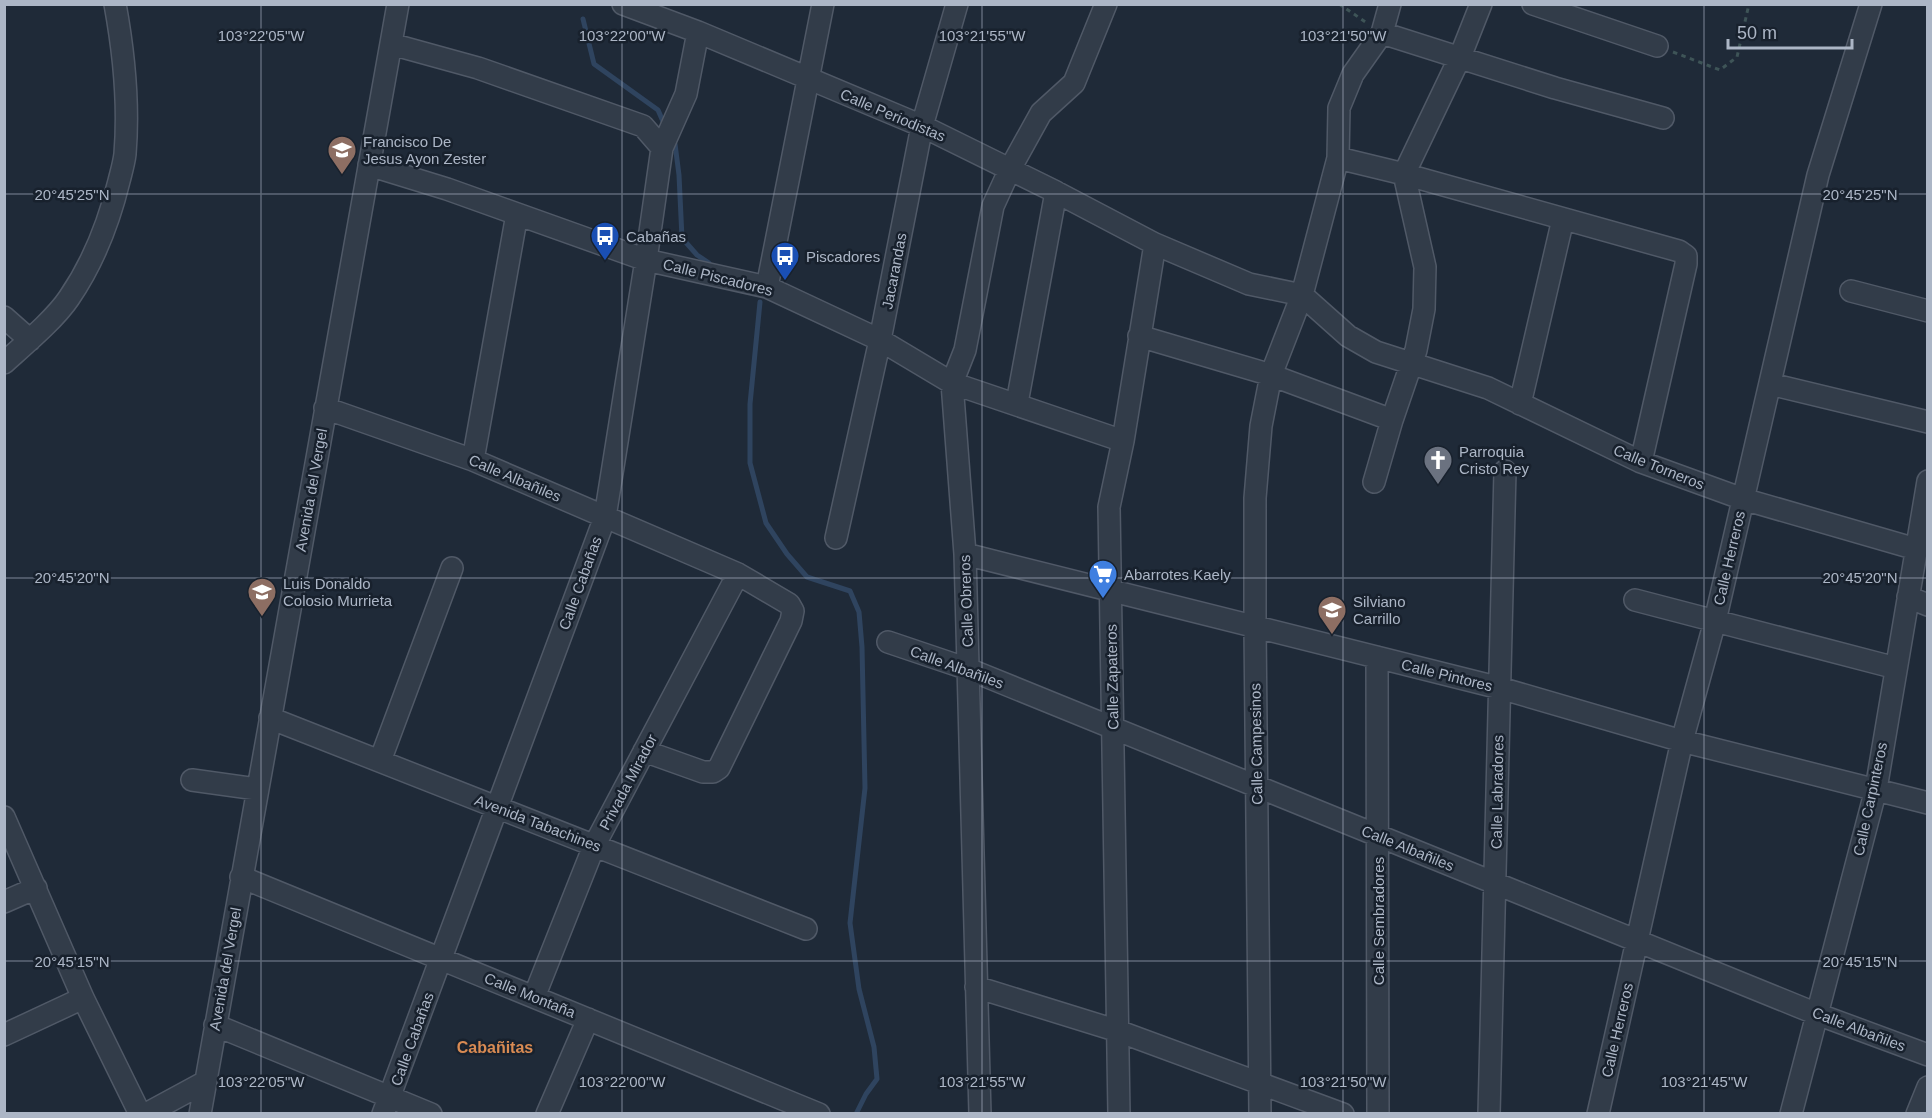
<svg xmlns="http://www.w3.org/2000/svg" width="1932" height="1118" viewBox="0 0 1932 1118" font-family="Arial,sans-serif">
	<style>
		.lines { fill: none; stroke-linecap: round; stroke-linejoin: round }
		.stream { stroke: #2f445f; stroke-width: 5 }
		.minor-casing { stroke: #505967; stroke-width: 24 }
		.path { stroke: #3e5457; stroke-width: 3; stroke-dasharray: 4.5 4.5; stroke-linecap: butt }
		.minor { stroke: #323c49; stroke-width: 21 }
		.ticks { fill: none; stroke: #acb6c6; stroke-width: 1.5; stroke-opacity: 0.45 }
		.labels { text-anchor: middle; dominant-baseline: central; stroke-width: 5; stroke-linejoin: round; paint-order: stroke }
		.street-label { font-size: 15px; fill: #acb6c6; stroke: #18212d }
		.poi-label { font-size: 15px; fill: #acb6c6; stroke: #18212d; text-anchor: start }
		.neighbourhood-label { font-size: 16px; font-weight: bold; fill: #d98b53; stroke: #18212d }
		.ticks-label { font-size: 15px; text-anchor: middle; fill: #acb6c6; stroke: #18212d; stroke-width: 5; stroke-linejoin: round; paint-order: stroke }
	</style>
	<rect width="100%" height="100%" fill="#1f2a38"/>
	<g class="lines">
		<path class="stream" d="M583 19 594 64 658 110 665 126
			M675 144 679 175 682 238 697 255 709 263
			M760 302 750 404V463L766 523 787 554 807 577 850 591 859 612 862 647 865 788 850 923 859 989 874 1047 877 1079 866 1094 856 1114"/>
		<g class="minor-casing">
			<path id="minor" d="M623 4 698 32 922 126 1056 192 1155 244 1249 284 1302 295 1348 336 1376 352 1488 388 1641 462 1743 499 1916 549
				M1533 4 1657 46
				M1382 33 1555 88 1663 118
				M391 44 478 68 643 126 662 148
				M1338 158 1404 174 1679 251 1686 256V264L1641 462
				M369 165 447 189 646 260 767 287 880 340 952 383 1123 441
				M767 287 823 4
				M1851 291 1928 311
				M4 317 30 340
				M1139 336 1271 375 1392 420
				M4 363C24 345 55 319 69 298 93 263 109 222 119 181 121 173 124 163 125 154 129 105 124 53 115 4
				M1770 384 1928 422
				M1017 403 1056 192
				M1520 404 1563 219
				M325 408 473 460 738 574 789 604 793 611 791 621 719 768 713 772H703L644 751
				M473 460 517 214
				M1374 482 1392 420 1416 350 1424 309 1425 267 1404 174 1460 57 1481 4
				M836 538 880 340 922 126 957 4
				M965 554 1500 688 1682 741 1928 803
				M1908 597 1928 605
				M1635 600 1896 668
				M888 642 968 669 1817 1014 1928 1055
				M1377 657 1378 1114
				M270 718 806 929
				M380 761 452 568
				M192 780 257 789
				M4 817 83 998 140 1114
				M241 877 819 1114
				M4 902 36 888
				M976 987 1118 1031 1343 1114
				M534 997 594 846 738 574
				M215 1025 431 1114
				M4 1035 83 998
				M146 1114 205 1082
				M200 1114 398 4
				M383 1114 605 517 646 260 662 148 686 94 698 32
				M547 1114 588 1019
				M980 1114 965 554 952 383 965 350 993 206 1010 169 1041 113 1074 83 1106 4
				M1119 1114 1109 507 1123 441 1155 244
				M1260 1114 1255 627V498L1261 426 1271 375 1302 295 1338 158 1339 108 1353 74 1382 33 1390 4
				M1489 1114 1505 471
				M1598 1114 1682 741 1715 621 1818 175 1871 4
				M1791 1114 1876 789 1928 481
				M1917 1114 1928 1087"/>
		</g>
		<path class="path" d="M1339 4 1367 23
			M1673 52 1720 70 1737 57 1749 4"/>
		<use href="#minor" class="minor"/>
	</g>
	<path class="ticks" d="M261 4V1114M622 4V1114M982 4V1114M1343 4V1114M1704 4V1114M4 194H1928M4 578H1928M4 961H1928"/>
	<defs>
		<g id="school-pin" transform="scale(1.5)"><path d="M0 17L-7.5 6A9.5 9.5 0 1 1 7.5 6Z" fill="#8d6e63" stroke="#18212d"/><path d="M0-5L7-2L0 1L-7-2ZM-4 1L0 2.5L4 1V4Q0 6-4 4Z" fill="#fff"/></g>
		<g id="bus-pin" transform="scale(1.5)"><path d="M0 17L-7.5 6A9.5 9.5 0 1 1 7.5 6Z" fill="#1a4fb4" stroke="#18212d"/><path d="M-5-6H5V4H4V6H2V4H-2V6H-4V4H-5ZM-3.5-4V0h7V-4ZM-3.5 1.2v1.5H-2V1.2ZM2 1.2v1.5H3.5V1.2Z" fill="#fff"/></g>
		<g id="church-pin" transform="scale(1.5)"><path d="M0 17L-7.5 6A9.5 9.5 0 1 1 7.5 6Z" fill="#6b7280" stroke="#18212d"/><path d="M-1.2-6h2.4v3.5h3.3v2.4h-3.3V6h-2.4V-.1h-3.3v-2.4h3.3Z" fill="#fff"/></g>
		<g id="supermarket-pin" transform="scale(1.5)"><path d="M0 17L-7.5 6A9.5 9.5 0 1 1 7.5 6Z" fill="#3f7fe0" stroke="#18212d"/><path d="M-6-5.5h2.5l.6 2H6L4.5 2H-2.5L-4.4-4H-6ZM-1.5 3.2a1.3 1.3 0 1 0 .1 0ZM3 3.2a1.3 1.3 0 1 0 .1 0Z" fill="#fff"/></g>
	</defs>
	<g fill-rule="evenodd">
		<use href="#school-pin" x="342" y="150"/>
		<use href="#bus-pin" x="605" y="236"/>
		<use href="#bus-pin" x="785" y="256"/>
		<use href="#church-pin" x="1438" y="460"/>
		<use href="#supermarket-pin" x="1103" y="574"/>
		<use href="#school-pin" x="262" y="592"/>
		<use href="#school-pin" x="1332" y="610"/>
	</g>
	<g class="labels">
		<g class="street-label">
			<text transform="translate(893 115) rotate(23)">Calle Periodistas</text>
			<text transform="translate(894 271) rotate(-79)">Jacarandas</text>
			<text transform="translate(718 277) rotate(14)">Calle Piscadores</text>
			<text transform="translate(1659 467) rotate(22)">Calle Torneros</text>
			<text transform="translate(515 478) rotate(23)">Calle Albañiles</text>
			<text transform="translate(311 490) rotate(-80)">Avenida del Vergel</text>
			<text transform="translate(1729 558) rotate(-77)">Calle Herreros</text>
			<text transform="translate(580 583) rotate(-70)">Calle Cabañas</text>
			<text transform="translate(966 601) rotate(-92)">Calle Obreros</text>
			<text transform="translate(957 667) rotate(20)">Calle Albañiles</text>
			<text transform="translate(1447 675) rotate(14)">Calle Pintores</text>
			<text transform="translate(1112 677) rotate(-91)">Calle Zapateros</text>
			<text transform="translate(1256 744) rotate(-91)">Calle Campesinos</text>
			<text transform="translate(628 782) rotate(-62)">Privada Mirador</text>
			<text transform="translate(1497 792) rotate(-89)">Calle Labradores</text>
			<text transform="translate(1870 799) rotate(-78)">Calle Carpinteros</text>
			<text transform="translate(538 823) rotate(21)">Avenida Tabachines</text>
			<text transform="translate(1408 848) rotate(22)">Calle Albañiles</text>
			<text transform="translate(1378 921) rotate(-90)">Calle Sembradores</text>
			<text transform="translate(225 969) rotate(-80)">Avenida del Vergel</text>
			<text transform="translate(530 995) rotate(22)">Calle Montaña</text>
			<text transform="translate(1859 1029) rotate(21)">Calle Albañiles</text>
			<text transform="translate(1617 1030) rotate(-77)">Calle Herreros</text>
			<text transform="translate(412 1039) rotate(-70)">Calle Cabañas</text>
		</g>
		<g class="poi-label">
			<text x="363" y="141">Francisco De<tspan x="363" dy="17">Jesus Ayon Zester</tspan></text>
			<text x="626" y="236">Cabañas</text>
			<text x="806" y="256">Piscadores</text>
			<text x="1459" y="451">Parroquia<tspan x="1459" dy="17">Cristo Rey</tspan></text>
			<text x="1124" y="574">Abarrotes Kaely</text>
			<text x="283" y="583">Luis Donaldo<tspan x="283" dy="17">Colosio Murrieta</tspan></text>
			<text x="1353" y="601">Silviano<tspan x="1353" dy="17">Carrillo</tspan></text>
		</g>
		<g class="neighbourhood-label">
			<text x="495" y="1047">Cabañitas</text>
		</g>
	</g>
	<g class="ticks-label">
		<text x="261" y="41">103°22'05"W</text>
		<text x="622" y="41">103°22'00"W</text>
		<text x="982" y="41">103°21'55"W</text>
		<text x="1343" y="41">103°21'50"W</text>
		<text x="72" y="200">20°45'25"N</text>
		<text x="1860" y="200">20°45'25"N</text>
		<text x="72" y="583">20°45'20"N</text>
		<text x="1860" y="583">20°45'20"N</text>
		<text x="72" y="967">20°45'15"N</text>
		<text x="1860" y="967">20°45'15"N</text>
		<text x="261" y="1087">103°22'05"W</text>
		<text x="622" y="1087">103°22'00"W</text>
		<text x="982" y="1087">103°21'55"W</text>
		<text x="1343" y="1087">103°21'50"W</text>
		<text x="1704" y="1087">103°21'45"W</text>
	</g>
	<rect width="1932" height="1118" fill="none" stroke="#acb6c6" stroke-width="12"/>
	<path d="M1728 39v9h124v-9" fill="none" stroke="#acb6c6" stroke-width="3"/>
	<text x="1737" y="39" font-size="18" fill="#acb6c6" stroke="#18212d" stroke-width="4.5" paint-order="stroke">50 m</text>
</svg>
